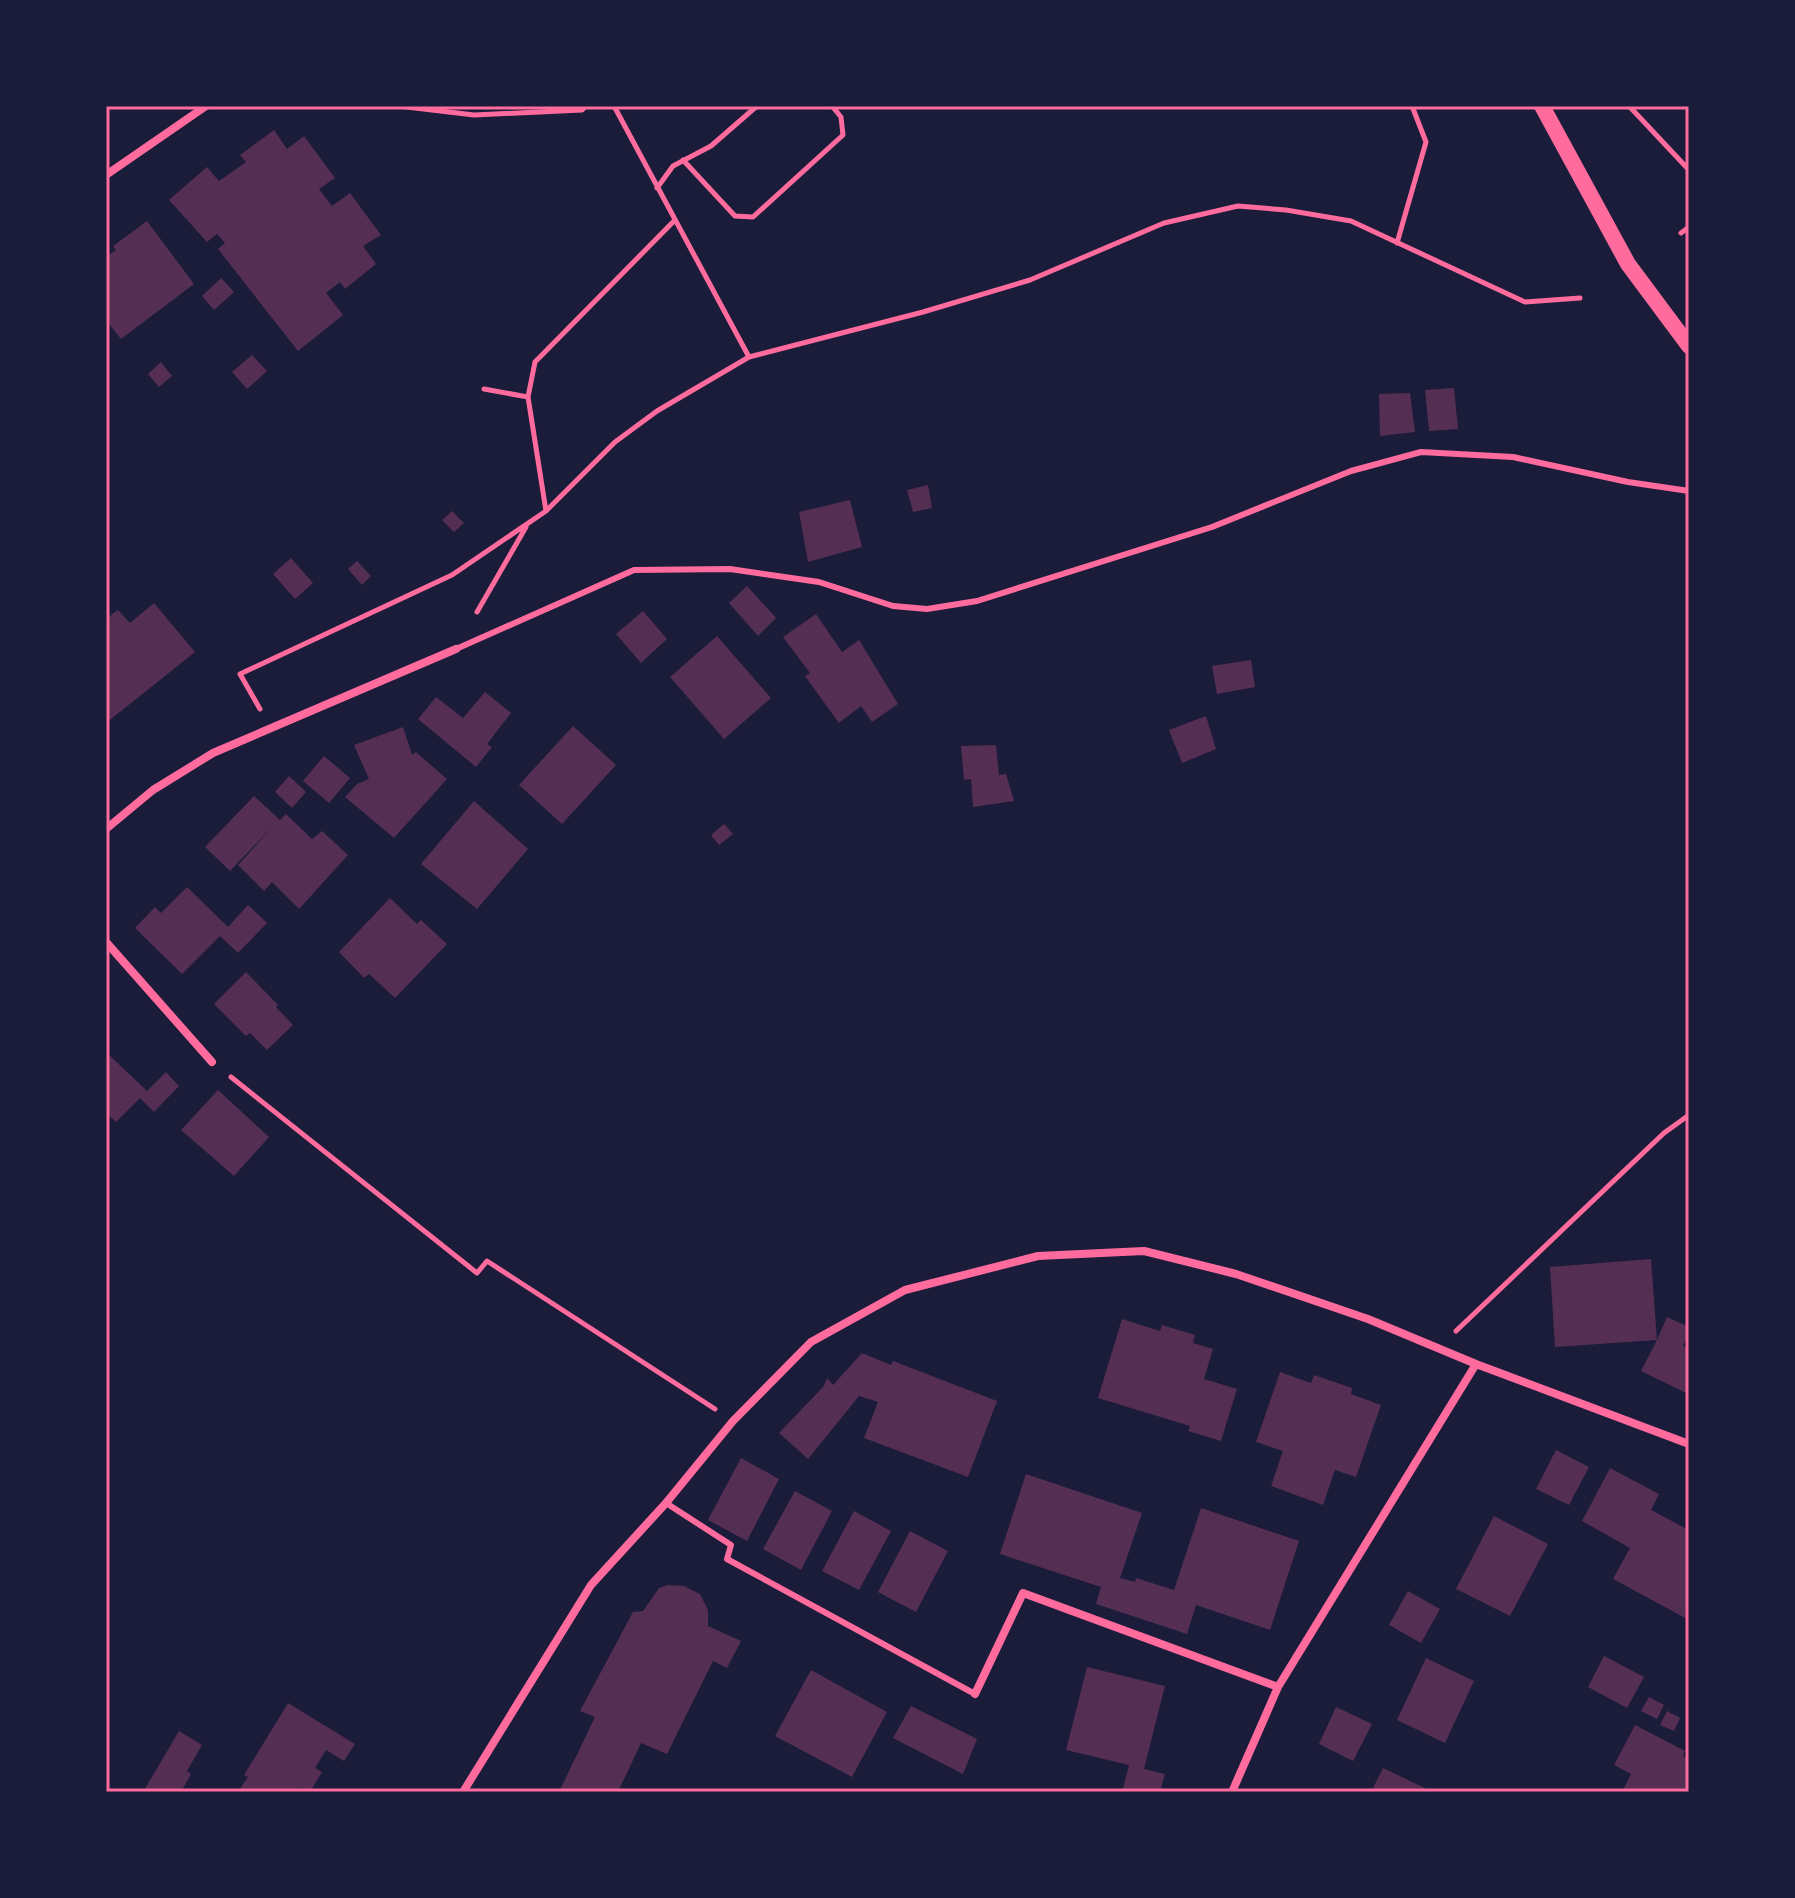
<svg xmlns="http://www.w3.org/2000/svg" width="1795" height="1898" viewBox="0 0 1795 1898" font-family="'IBM Plex Sans',sans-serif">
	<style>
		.building { fill: #542f53 }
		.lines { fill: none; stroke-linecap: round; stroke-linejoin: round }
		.path { stroke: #ff6b9d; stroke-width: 5 }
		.service { stroke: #ff6b9d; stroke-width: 6 }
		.minor { stroke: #ff6b9d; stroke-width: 8 }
		.secondary { stroke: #ff6b9d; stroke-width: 16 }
		.neatline { fill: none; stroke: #ff6b9d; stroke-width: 3 }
	</style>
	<rect width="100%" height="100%" fill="#1b1b3a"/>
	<path class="building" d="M274 130 287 149 304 136 335 178 319 189 332 206 350 193 381 235 363 246 376 264 345 289 340 282 326 293 343 315 298 351 218 249 225 243 217 234 207 242 169 200 207 167 219 181 246 162 240 155Z
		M147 221 194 284 121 339 106 320V257L116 250 113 246Z
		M221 278 234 292 214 310 202 296Z
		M252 355 267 371 247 389 232 372Z
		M161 362 172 376 159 387 148 374Z
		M1454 388 1458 429 1429 431 1425 390Z
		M1410 393 1415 432 1380 436 1379 394Z
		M928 485 932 508 913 512 907 490Z
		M850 500 862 547 808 562 799 512Z
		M452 511 464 523 454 532 442 520Z
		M291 558 313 583 295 599 273 574Z
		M357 561 371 576 362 585 348 569Z
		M747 586 776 618 758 636 729 603Z
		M154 603 195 652 106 723V619L118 610 130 623Z
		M643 611 667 639 641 663 616 634Z
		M816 614 842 652 859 640 898 704 872 722 861 706 839 723 805 676 810 673 783 637Z
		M717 636 771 698 724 739 670 677Z
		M1251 660 1255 687 1217 694 1212 666Z
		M485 692 511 713 487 744 492 747 476 767 418 719 436 697 463 718Z
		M1206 716 1216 749 1182 763 1169 730Z
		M573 726 616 765 562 824 519 785Z
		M403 727 412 755 416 752 447 779 394 838 345 797 357 784 369 779 354 745Z
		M996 745 999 775 1006 774 1014 801 973 807 971 779 964 780 961 746Z
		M324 756 350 778 329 803 303 781Z
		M289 776 306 792 292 808 275 792Z
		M254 796 280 820 286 814 312 839 322 831 348 855 299 909 272 882 264 891 238 865 274 825 230 871 205 847Z
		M474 801 528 849 477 909 421 864Z
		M724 824 733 834 719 845 711 835Z
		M187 887 228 927 248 905 267 923 238 953 220 936 182 974 135 928 155 907 161 913Z
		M390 898 417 924 421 920 447 944 395 998 369 974 364 978 339 952Z
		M246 972 278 1005 276 1007 293 1025 267 1050 250 1033 246 1036 214 1004Z
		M106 1052 147 1091 166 1072 179 1086 154 1112 140 1098 116 1122 106 1113Z
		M218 1090 269 1137 234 1176 181 1130Z
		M1651 1259 1657 1340 1667 1317 1689 1327V1334L1683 1346 1689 1349V1387L1686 1393 1641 1371 1657 1340 1555 1347 1550 1267Z
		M1122 1319 1160 1331 1162 1325 1195 1335 1193 1343 1213 1349 1204 1379 1237 1389 1221 1441 1188 1431 1190 1426 1098 1398Z
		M862 1353 891 1365 893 1361 997 1401 968 1477 864 1438 878 1402 859 1396 808 1459 779 1433 824 1386 827 1378 833 1385Z
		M1280 1372 1311 1383 1314 1375 1352 1388 1351 1394 1381 1405 1356 1477 1335 1470 1323 1505 1271 1486 1283 1451 1256 1442Z
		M1556 1450 1589 1467 1569 1505 1536 1489Z
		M741 1458 779 1479 747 1541 708 1520Z
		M1610 1468 1659 1494 1651 1510 1689 1530V1620L1613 1579 1630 1548 1582 1521Z
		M1026 1474 1142 1513 1120 1578 1135 1582 1136 1578 1174 1590 1201 1508 1299 1541 1270 1630 1196 1605 1187 1634 1096 1604 1101 1587 1000 1554Z
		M795 1491 832 1511 801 1570 763 1549Z
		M854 1511 891 1531 859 1590 822 1571Z
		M1494 1516 1548 1544 1510 1616 1456 1589Z
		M910 1531 948 1551 916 1612 878 1592Z
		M668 1585 684 1586 700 1594 708 1610V1626L741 1641 727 1668 713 1661 667 1754 641 1743 618 1792H559L595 1717 580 1711 633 1612 643 1611 659 1588Z
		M1408 1591 1440 1609 1421 1643 1389 1625Z
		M1604 1656 1644 1677 1627 1708 1588 1687Z
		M1426 1658 1474 1681 1445 1743 1397 1720Z
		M1087 1667 1165 1686 1144 1769 1165 1774 1160 1792H1122L1129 1765 1066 1750Z
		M811 1670 887 1712 852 1777 775 1736Z
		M1649 1697 1664 1705 1657 1719 1641 1711Z
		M288 1703 355 1744 344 1761 326 1750 315 1768 322 1772 310 1792 300 1788 298 1792H238L248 1777 244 1775Z
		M911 1706 977 1739 963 1774 893 1738Z
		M1336 1707 1372 1724 1353 1761 1319 1744Z
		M1667 1711 1680 1718 1674 1731 1660 1725Z
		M1635 1725 1685 1751 1683 1756 1689 1760V1792H1622L1631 1774 1614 1765Z
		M179 1731 202 1745 187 1771 191 1774 181 1792H143Z
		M1383 1768 1433 1792H1371Z"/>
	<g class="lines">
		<path class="path" d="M398 106 474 115 582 110 586 106
			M614 106 749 357
			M1629 106 1689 170
			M683 160 735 216 753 217 843 135 841 117 832 106
			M657 188 673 166 711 146 757 106
			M1681 233 1689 227
			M1397 243 1426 142 1412 106
			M484 389 528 397
			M546 511 528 397 535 362 675 220
			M477 612 526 527
			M260 709 240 674 452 575 546 511 615 442 657 411 749 357 923 312 1030 280 1164 223 1238 206 1286 210 1351 221 1525 302 1580 298
			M231 1077 477 1273 487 1261 715 1409
			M1456 1331 1664 1133 1689 1115"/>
		<path class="service" d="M456 649 634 570 730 569 819 582 893 606 927 609 977 601 1212 527 1351 471 1421 452 1513 457 1628 482 1689 491
			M666 1503 731 1545 727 1559 975 1694"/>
		<path class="minor" d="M106 175 206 106
			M106 829 153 790 213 753 456 649
			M106 942 212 1062
			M975 1694 1023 1593 1278 1687
			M463 1792 591 1585 666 1503 733 1421 811 1342 905 1290 1038 1256 1144 1251 1236 1274 1368 1319 1476 1364 1689 1444
			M1232 1792 1278 1687 1476 1364"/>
		<path class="secondary" d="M1542 106 1628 264 1689 346"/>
	</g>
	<rect width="1795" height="1898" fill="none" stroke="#1b1b3a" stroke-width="216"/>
	<rect x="108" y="108" width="1579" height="1682" class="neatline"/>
</svg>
